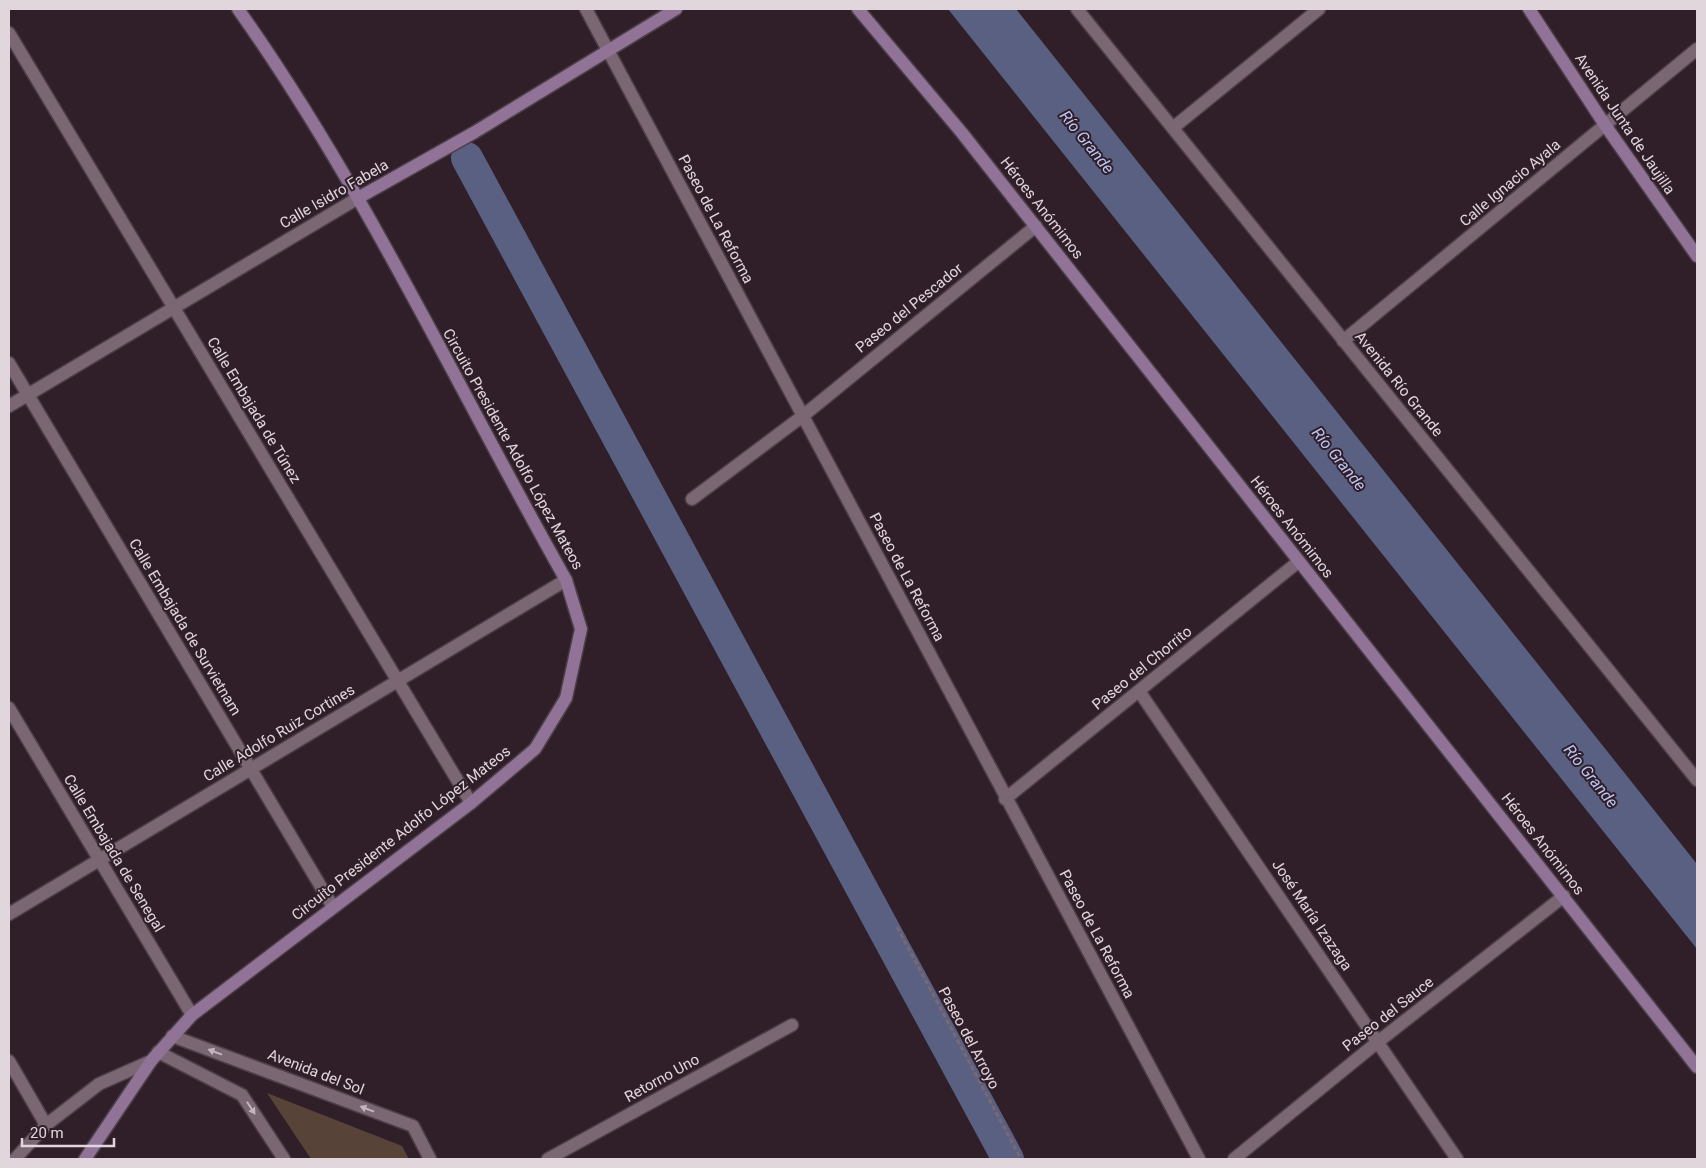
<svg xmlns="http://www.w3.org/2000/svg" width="1706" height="1168" viewBox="0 0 1706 1168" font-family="Roboto,sans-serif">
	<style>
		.green { fill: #584338 }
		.water { fill: #596082 }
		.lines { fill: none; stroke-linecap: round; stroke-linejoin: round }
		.canal { stroke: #596082; stroke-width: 32 }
		.street-casing { stroke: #4c3e47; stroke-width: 15 }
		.secondary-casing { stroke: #4c3e47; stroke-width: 15 }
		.path { stroke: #786972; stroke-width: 3; stroke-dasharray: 5 2.5; stroke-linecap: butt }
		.street { stroke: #7b6773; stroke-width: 12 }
		.secondary { stroke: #907396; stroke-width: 12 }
		.oneway { fill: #c3b5bd }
		.labels { text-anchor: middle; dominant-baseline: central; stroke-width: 4; stroke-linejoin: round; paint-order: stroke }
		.street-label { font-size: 15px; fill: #e2d6dd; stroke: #301f29 }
		.water-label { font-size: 16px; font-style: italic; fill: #bbc6f6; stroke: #301f29 }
	</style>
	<rect width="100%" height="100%" fill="#301f29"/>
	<path class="green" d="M267 1093 402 1146 409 1159H311Z"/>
	<path class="water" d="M948 9H1016L1697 864V949Z"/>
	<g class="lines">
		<path class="canal" d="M467 158 1008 1159"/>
		<g class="street-casing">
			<path id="street" d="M586 9 1199 1159
				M1077 9 1697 780
				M9 33 471 803
				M1174 127 1319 9
				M1343 341 1697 49
				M9 363 333 907
				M9 406 358 198
				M692 499 804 415 1036 226
				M1139 691 1457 1159
				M9 708 192 1015
				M1005 799 1298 562
				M9 914 566 580
				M172 1036 413 1126 430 1159
				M158 1052 242 1095 284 1159
				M9 1061 46 1125
				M15 1159 46 1125 99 1084 151 1061
				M548 1159 792 1025
				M1234 1159 1379 1041 1564 896"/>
		</g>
		<g class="secondary-casing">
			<path id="secondary" d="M858 9 962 133 1697 1067
				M1529 9 1605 125 1697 256
				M358 198 475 132 676 9
				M85 1159 151 1061 192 1015 471 803 535 749 566 698 581 629 566 580C458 389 365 188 238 9"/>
		</g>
		<path class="path" d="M897 927 1021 1159"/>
		<use href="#street" class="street"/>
		<use href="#secondary" class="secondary"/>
	</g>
	<defs><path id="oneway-solid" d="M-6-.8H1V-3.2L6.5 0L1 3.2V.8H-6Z" transform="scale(1.25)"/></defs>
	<g class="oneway">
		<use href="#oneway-solid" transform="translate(215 1052) rotate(-159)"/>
		<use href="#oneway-solid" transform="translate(251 1108) rotate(57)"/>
		<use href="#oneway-solid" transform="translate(367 1109) rotate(-159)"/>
	</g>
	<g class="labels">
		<g class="street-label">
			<text transform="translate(1625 124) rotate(56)">Avenida Junta de Jaujilla</text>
			<text transform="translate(1510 183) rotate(-40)">Calle Ignacio Ayala</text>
			<text transform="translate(334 194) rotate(-30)">Calle Isidro Fabela</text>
			<text transform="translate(1042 208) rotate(52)">Héroes Anómimos</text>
			<text transform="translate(716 219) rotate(62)">Paseo de La Reforma</text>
			<text transform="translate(909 308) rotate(-39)">Paseo del Pescador</text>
			<text transform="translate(1399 384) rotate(51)">Avenida Río Grande</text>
			<text transform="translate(254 410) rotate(59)">Calle Embajada de Túnez</text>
			<text transform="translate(513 449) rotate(61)">Circuito Presidente Adolfo López Mateos</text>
			<text transform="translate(1292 527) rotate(52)">Héroes Anómimos</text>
			<text transform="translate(907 577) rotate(62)">Paseo de La Reforma</text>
			<text transform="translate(185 627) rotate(59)">Calle Embajada de Survietnam</text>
			<text transform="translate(1142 668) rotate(-39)">Paseo del Chorrito</text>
			<text transform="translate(279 733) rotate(-31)">Calle Adolfo Ruiz Cortines</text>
			<text transform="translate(401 833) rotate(-38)">Circuito Presidente Adolfo López Mateos</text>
			<text transform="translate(1543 844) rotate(52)">Héroes Anómimos</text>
			<text transform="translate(114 853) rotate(59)">Calle Embajada de Senegal</text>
			<text transform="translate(1312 915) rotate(56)">José María Izazaga</text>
			<text transform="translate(1097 934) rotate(62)">Paseo de La Reforma</text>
			<text transform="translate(1388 1014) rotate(-38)">Paseo del Sauce</text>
			<text transform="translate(969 1038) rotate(62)">Paseo del Arroyo</text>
			<text transform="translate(316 1072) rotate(21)">Avenida del Sol</text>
			<text transform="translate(662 1078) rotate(-29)">Retorno Uno</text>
		</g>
		<g class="water-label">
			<text transform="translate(1087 142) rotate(51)">Río Grande</text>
			<text transform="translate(1339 459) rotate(51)">Río Grande</text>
			<text transform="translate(1591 776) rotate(51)">Río Grande</text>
		</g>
	</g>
	<rect width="1706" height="1168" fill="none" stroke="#e2d6dd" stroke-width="20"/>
	<path d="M22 1138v8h92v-8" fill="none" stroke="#e2d6dd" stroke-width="2.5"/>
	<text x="30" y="1138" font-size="15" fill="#e2d6dd" stroke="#301f29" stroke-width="4" paint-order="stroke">20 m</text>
</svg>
